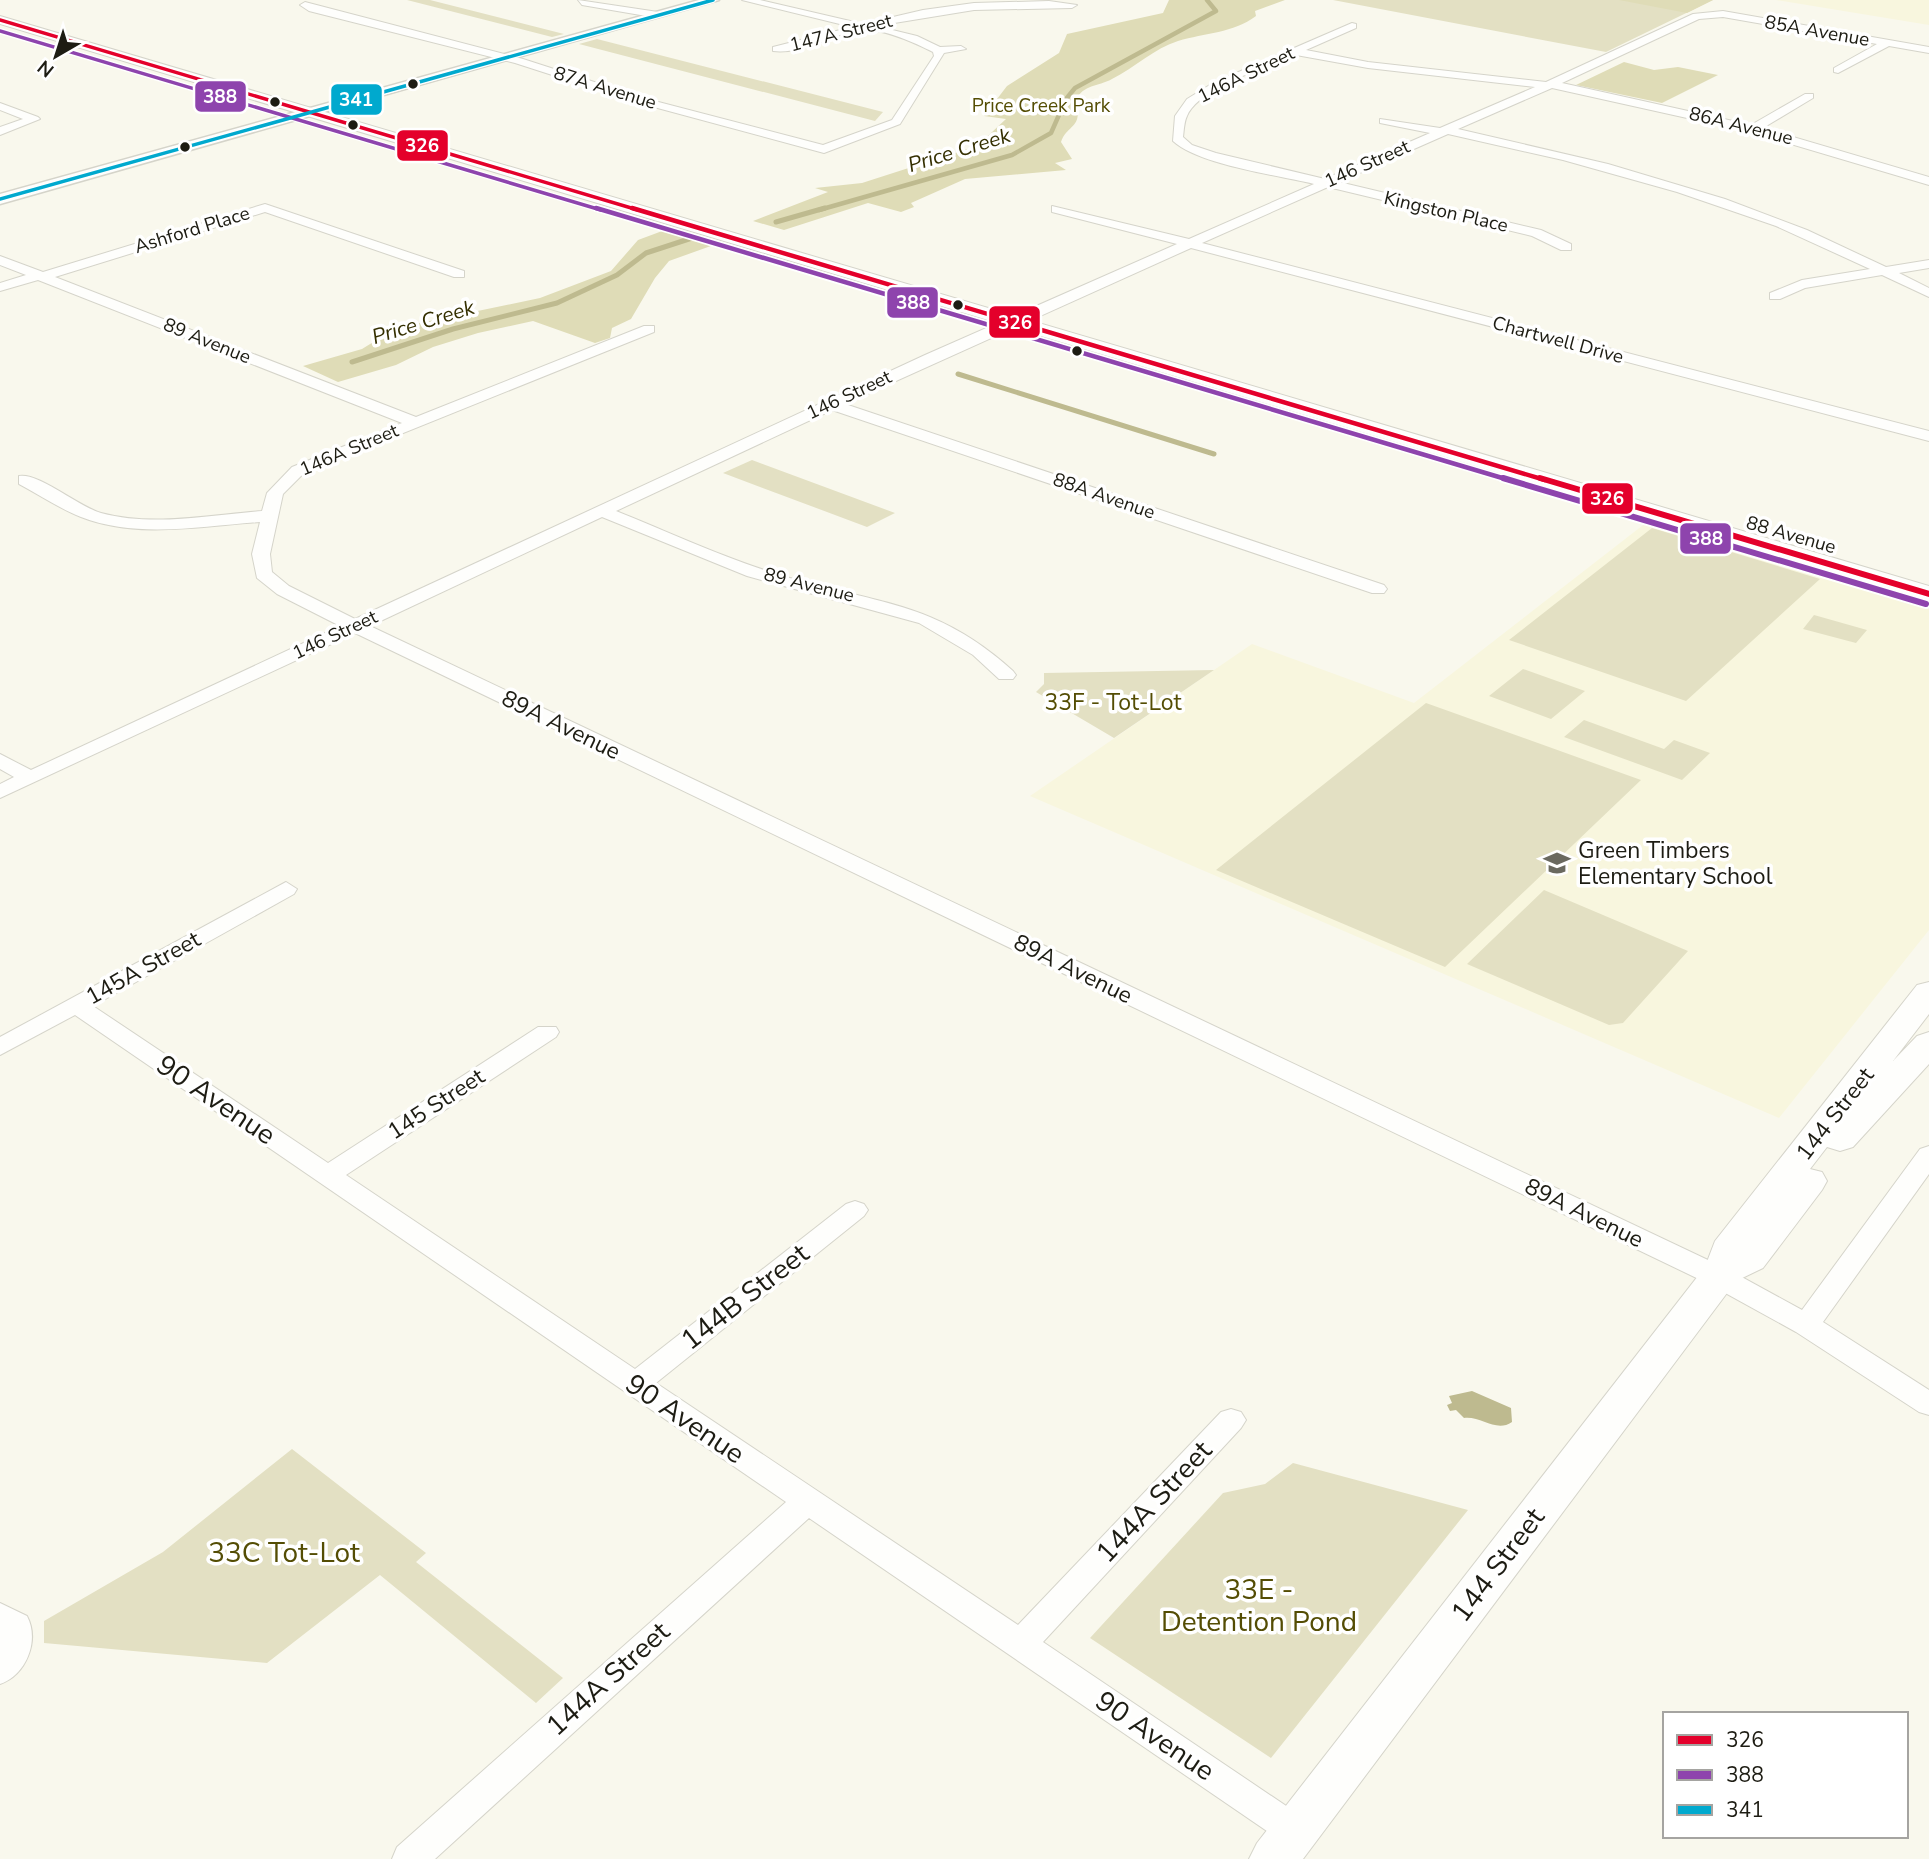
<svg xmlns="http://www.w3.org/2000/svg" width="1929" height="1859" viewBox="0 0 1929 1859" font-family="'Nunito Sans',sans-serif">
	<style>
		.built { fill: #f8f6de }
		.green { fill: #e3e0c3 }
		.forest { fill: #dfdcb7 }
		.water { fill: #beba8f }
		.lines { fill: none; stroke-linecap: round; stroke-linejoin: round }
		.stream-far1 { stroke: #beba8f; stroke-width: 4.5 }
		.stream { stroke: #beba8f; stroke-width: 5 }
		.minor-casing { stroke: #d5d4ca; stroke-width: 2 }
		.tertiary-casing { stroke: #d5d4ca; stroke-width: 3 }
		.secondary-casing { stroke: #d5d4ca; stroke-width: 2 }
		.minor { fill: #fefefc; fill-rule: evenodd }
		.tertiary { fill: #fefefc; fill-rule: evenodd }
		.secondary { fill: #fefefc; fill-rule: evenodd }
		.bus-1-far2-casing { stroke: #fff; stroke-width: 6 }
		.bus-1-far1-casing { stroke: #fff; stroke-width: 8 }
		.bus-1-casing { stroke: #fff; stroke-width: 10 }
		.bus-2-far2-casing { stroke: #fff; stroke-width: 6 }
		.bus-2-far1-casing { stroke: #fff; stroke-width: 8 }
		.bus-2-casing { stroke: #fff; stroke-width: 10 }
		.bus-3-casing { stroke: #fff; stroke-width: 6 }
		.bus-1-far2 { stroke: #e4002b; stroke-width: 3.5 }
		.bus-1-far1 { stroke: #e4002b; stroke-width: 4.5 }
		.bus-1 { stroke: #e4002b; stroke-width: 6 }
		.bus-2-far2 { stroke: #8e44ad; stroke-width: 3.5 }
		.bus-2-far1 { stroke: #8e44ad; stroke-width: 4.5 }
		.bus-2 { stroke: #8e44ad; stroke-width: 6 }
		.bus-3 { stroke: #00a9ce; stroke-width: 3.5 }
		.bus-dot { fill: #1d1c13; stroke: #fff; stroke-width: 2.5 }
		.labels { text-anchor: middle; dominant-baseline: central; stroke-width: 7; stroke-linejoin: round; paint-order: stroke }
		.far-street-label { font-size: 19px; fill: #1d1c13; stroke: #fff }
		.far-park-label { font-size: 19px; fill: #544d04; stroke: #fff }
		.far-water-label { font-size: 21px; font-style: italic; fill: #342f00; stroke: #fff }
		.park-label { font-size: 23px; fill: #544d04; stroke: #fff }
		.street-label { font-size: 23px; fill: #1d1c13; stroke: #fff }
		.poi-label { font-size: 23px; fill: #1d1c13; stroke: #fff; text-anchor: start }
		.near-street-label { font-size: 28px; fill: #1d1c13; stroke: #fff }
		.near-park-label { font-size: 28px; fill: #544d04; stroke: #fff }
		.line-badge { stroke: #fff; stroke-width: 2.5 }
		.badge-label { font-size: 19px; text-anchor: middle; font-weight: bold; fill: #fff }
	</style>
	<rect width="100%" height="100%" fill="#f9f8ed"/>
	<path class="built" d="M1776 0H1929V25Z
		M1647 522 1929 608V930L1779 1118 1030 796 1252 644 1414 703Z"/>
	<path class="green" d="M407 0H430L564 34 552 37Z
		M1333 0H1713L1606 52Z
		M597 39 883 112 875 121 579 44Z
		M752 460 895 513 867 527 723 473Z
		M1652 528 1820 579 1686 701 1509 640Z
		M1814 615 1867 630 1856 643 1803 629Z
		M1523 669 1585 691 1551 719 1489 696Z
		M1214 670 1114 738 1036 692 1044 684V673Z
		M1426 703 1641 780 1445 967 1216 870Z
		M1584 720 1664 749 1674 740 1710 753 1682 780 1564 737Z
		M1544 890 1688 951 1623 1023 1609 1025 1467 964Z
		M292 1449 426 1553 416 1562 563 1678 536 1703 380 1575 267 1663 44 1643V1621L163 1552Z
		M1293 1463 1468 1510 1271 1758 1090 1638 1223 1493 1265 1484Z"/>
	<path class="forest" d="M1169 0H1285L1255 11 1256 16C1233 33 1205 33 1178 41 1155 48 1134 68 1112 79 1097 87 1084 84 1076 100 1083 130 1068 123 1061 142L1072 159 1055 163 1066 170 965 179 911 203 914 207 901 212 868 203 784 230 753 221 828 192 815 188 862 183 977 146 1006 119 984 116 1007 86 1059 53 1067 34 1163 13Z
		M1619 0H1713L1687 13Z
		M1624 62 1654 70 1678 67 1718 75 1662 103 1576 85Z
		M673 227 722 242 669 261 655 278 631 319 612 328 610 338 595 343 533 321 478 333 433 347 396 365 338 382 303 366 362 349 396 328 540 298 611 271 638 240Z"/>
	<path class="water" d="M1472 1391 1511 1408 1512 1422C1496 1433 1482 1416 1464 1418L1456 1410 1450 1411 1447 1405 1452 1403 1449 1396Z"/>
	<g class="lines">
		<path class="stream-far1" d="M819 210 1012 155 1051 133 1066 99 1075 88 1216 11 1207 0"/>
		<path class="stream" d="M776 222 825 208
			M352 362 453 329 557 303 617 275 646 253 695 237
			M958 374 1214 454"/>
		<g class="minor-casing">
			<path id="minor" d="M578 0 658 12 663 15 658 18 582 5Z
				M742 0H760L863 24 923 10 974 3 1049 1 1077 5 1072 8 974 10 876 26 917 36 940 47 961 46 966 49 944 53 900 124 824 153 639 103 515 63 309 11 300 5 305 2 523 59 647 99 823 145 892 120 934 56 933 52C913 42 887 30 865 30 838 30 805 55 773 51V47L852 27Z
				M1723 11 1929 47V53L1889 46 1838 73 1834 72V68L1877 44 1723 17 1699 19 1562 83 1751 125 1805 94H1813V98L1763 128 1929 177V185L1750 132 1552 88 1458 129 1608 164 1725 199 1807 230 1886 267 1929 260V268L1899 273 1929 288V297L1882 275 1805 288 1780 299H1770V293L1802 280 1870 269 1776 226 1677 192 1563 160 1448 134 1339 182 1541 230 1571 244V250H1561L1532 236 1328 187 1202 243 1929 431V441L1191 248 845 404 1384 585 1387 589 1384 593H1372L832 410 616 511C671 533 724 558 780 575 875 604 935 600 1013 671L1016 675 1013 679H999L973 655 919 623 747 576 602 517 370 626 1729 1270 1802 1310 1920 1149 1929 1146V1174L1823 1322 1929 1390V1415L1919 1412 1796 1332 1709 1284 355 633 0 798V784L14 777 0 769V754L31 770 340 626 277 594 257 578 252 554 260 522C202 526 137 539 81 517 60 509 40 495 19 484V476C38 472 79 507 101 513 153 527 210 515 262 511L267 493 292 467 402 423 38 280 0 291V283L26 275 0 265V256L43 272 265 204 464 271V277H454L265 212 55 277 416 417 644 326H654V332L304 473 283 494 270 554 272 572 289 586 355 619 925 355 1177 244 1052 212V206L1189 239 1314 184C1277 175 1199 165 1173 141L1175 116 1187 99 1213 83 1352 23 1356 24V28L1306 50 1368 62 1546 82 1693 14ZM1296 55 1368 68 1535 87 1440 128 1380 119V123L1430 133 1325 179 1216 153 1192 145 1183 137C1184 130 1184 122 1187 116 1198 88 1269 66 1296 55Z
				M0 103 38 117 40 119 0 135V127L23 119 0 110Z
				M286 882 297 889 294 894 93 1006 328 1163 538 1027H556L559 1032 556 1037 346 1175 635 1369 846 1204 855 1201 864 1204 868 1210 864 1216 656 1383 1018 1625 1221 1412 1231 1409 1241 1412 1246 1420 1241 1428 1043 1642 1307 1820 1313 1831 1307 1842 1295 1847 1283 1842 809 1518 435 1859H392L397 1847 786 1502 75 1015 0 1055V1037Z
				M0 1603 27 1616C40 1641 26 1675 0 1684Z"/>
		</g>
		<g class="tertiary-casing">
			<path id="tertiary" d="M699 0H719L0 204V194Z"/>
		</g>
		<g class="secondary-casing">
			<path id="secondary" d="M0 16 1929 586V602L0 24Z
				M1929 982V1014L1893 1061 1917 1036 1929 1032V1064L1853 1147 1840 1151 1827 1147 1810 1169 1822 1172 1827 1181 1822 1190 1763 1268 1736 1281 1303 1859H1249L1257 1843 1705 1267 1715 1241 1917 985Z"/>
		</g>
		<use href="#minor" class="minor"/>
		<use href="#tertiary" class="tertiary"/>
		<use href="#secondary" class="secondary"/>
		<g class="bus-1-far2-casing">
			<path id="bus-1-far2" d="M0 20 638 210"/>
		</g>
		<g class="bus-1-far1-casing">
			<path id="bus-1-far1" d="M632 208 1545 480"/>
		</g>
		<g class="bus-1-casing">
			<path id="bus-1" d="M1540 478 1929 594"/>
		</g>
		<g class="bus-2-far2-casing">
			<path id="bus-2-far2" d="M0 31 601 210"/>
		</g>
		<g class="bus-2-far1-casing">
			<path id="bus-2-far1" d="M596 208 1509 480"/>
		</g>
		<g class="bus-2-casing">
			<path id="bus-2" d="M1503 478 1926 604"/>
		</g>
		<g class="bus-3-casing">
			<path id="bus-3" d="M0 199 713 0"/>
		</g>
		<use href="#bus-1-far2" class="bus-1-far2"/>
		<use href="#bus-1-far1" class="bus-1-far1"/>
		<use href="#bus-1" class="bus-1"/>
		<use href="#bus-2-far2" class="bus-2-far2"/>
		<use href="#bus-2-far1" class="bus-2-far1"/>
		<use href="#bus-2" class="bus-2"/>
		<use href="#bus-3" class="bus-3"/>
	</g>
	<defs>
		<g id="school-bare" transform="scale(2.1)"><path d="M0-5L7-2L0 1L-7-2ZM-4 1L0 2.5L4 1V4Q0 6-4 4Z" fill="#6a695f" stroke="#fff" stroke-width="2.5" paint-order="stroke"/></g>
	</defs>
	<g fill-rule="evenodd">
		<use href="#school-bare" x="1557" y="863"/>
	</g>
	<g class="bus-dot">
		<circle cx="413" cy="84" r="6"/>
		<circle cx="275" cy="102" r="6"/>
		<circle cx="353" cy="125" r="6"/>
		<circle cx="185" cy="147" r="6"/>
		<circle cx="958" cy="305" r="6"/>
		<circle cx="1077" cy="351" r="6"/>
	</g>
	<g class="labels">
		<g class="far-street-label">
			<text transform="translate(1817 31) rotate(10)">85A Avenue</text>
			<text transform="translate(841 33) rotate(-14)">147A Street</text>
			<text transform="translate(1246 75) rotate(-26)">146A Street</text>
			<text transform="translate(605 88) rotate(17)">87A Avenue</text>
			<text transform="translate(1741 126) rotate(14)">86A Avenue</text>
			<text transform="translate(1367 164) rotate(-24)">146 Street</text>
			<text transform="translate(1446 212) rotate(13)">Kingston Place</text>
			<text transform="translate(192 230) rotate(-17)">Ashford Place</text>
			<text transform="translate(1558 340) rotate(15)">Chartwell Drive</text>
			<text transform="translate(207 341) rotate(22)">89 Avenue</text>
			<text transform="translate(849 395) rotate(-25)">146 Street</text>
			<text transform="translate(349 450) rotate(-23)">146A Street</text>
			<text transform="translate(1104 496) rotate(19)">88A Avenue</text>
			<text transform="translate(1791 535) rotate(16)">88 Avenue</text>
			<text transform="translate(809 585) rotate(14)">89 Avenue</text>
			<text transform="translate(335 635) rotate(-25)">146 Street</text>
		</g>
		<g class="far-park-label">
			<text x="1041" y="106">Price Creek Park</text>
		</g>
		<g class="far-water-label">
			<text transform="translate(959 150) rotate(-17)">Price Creek</text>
			<text transform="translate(423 322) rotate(-17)">Price Creek</text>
		</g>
		<g class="park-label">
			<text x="1113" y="702">33F - Tot-Lot</text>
		</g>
		<g class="street-label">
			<text transform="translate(561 725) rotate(26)">89A Avenue</text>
			<text transform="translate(143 968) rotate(-29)">145A Street</text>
			<text transform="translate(1073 969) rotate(26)">89A Avenue</text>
			<text transform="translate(436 1104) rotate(-33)">145 Street</text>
			<text transform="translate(1835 1114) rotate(-52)">144 Street</text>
			<text transform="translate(1584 1213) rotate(26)">89A Avenue</text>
		</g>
		<g class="poi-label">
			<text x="1578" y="850">Green Timbers<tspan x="1578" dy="26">Elementary School</tspan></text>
		</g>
		<g class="near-street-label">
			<text transform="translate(216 1100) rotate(34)">90 Avenue</text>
			<text transform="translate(745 1297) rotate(-38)">144B Street</text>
			<text transform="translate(685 1419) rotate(34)">90 Avenue</text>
			<text transform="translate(1154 1502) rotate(-47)">144A Street</text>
			<text transform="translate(1498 1565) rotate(-53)">144 Street</text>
			<text transform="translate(608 1679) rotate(-42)">144A Street</text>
			<text transform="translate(1155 1736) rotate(34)">90 Avenue</text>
		</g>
		<g class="near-park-label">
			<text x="284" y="1553">33C Tot-Lot</text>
			<text x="1259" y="1590">33E -<tspan x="1259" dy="32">Detention Pond</tspan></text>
		</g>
	</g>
	<g class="line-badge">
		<rect x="194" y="80" width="53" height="33" rx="7" fill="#8e44ad"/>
		<rect x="330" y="83" width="53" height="33" rx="7" fill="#00a9ce"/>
		<rect x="396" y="129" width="53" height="33" rx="7" fill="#e4002b"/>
		<rect x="886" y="286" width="53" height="33" rx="7" fill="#8e44ad"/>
		<rect x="988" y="305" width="53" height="34" rx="7" fill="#e4002b"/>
		<rect x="1581" y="482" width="53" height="33" rx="7" fill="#e4002b"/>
		<rect x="1679" y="522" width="53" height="33" rx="7" fill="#8e44ad"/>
	</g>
	<g class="badge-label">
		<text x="220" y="103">388</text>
		<text x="356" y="106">341</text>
		<text x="422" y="152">326</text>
		<text x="913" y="309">388</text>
		<text x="1015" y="329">326</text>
		<text x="1607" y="505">326</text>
		<text x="1706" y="545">388</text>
	</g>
	<rect x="1663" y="1712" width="245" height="126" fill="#ffffff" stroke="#a5a4a1" stroke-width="2"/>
	<rect x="1677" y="1735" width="35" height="10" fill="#e4002b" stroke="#a5a4a1" stroke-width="2"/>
	<text x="1726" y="1747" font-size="21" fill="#1d1c13">326</text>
	<rect x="1677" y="1770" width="35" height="10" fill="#8e44ad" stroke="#a5a4a1" stroke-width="2"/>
	<text x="1726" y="1782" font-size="21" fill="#1d1c13">388</text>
	<rect x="1677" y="1805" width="35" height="10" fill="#00a9ce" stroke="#a5a4a1" stroke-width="2"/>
	<text x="1726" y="1817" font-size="21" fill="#1d1c13">341</text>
	<g transform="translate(56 56) rotate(219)" stroke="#ffffff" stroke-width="5" paint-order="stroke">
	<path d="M0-5L12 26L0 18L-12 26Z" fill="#1d1c13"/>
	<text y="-10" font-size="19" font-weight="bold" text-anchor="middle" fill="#1d1c13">N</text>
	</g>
</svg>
